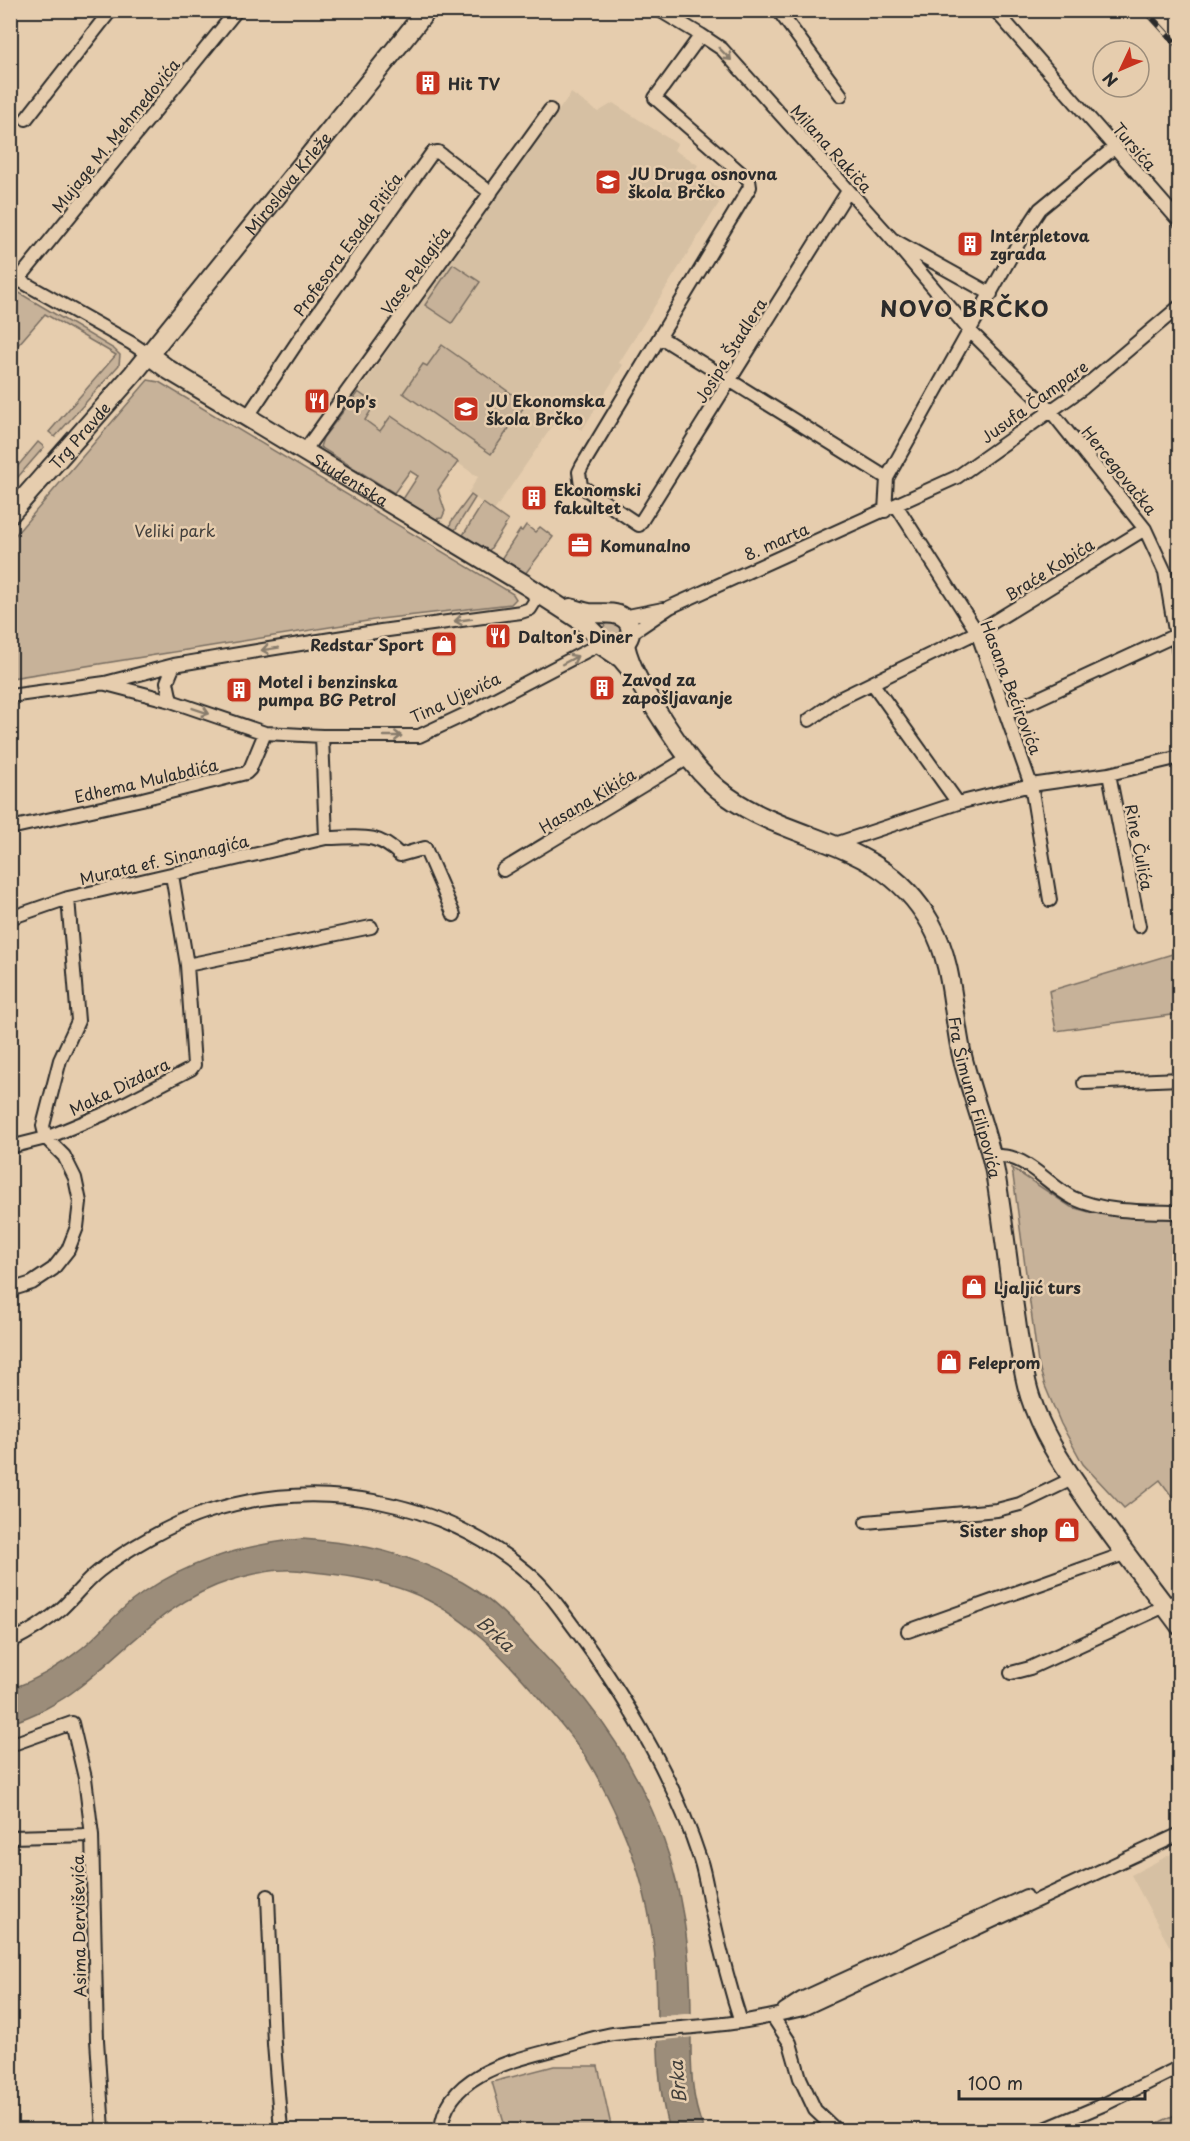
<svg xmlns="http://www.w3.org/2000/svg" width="1190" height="2141" viewBox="0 0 1190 2141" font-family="'Playpen Sans',sans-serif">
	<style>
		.built { fill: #d6c0a3 }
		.green { fill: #c7b299; stroke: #796e62; stroke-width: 1.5 }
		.water { fill: #9c8d7a; stroke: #6f665a; stroke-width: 1.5 }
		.pier { fill: #e6cdae }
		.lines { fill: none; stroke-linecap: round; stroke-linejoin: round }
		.street-casing { stroke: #2b2b2b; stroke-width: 16 }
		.secondary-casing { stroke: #2b2b2b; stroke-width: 22 }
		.street { stroke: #e6cdae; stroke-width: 12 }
		.secondary { stroke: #e6cdae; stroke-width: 18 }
		.rail-casing { stroke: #2b2b2b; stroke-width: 6 }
		.rail { stroke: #e6cdae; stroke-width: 4; stroke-dasharray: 11; stroke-linecap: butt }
		.oneway { stroke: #887c6c }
		.labels { text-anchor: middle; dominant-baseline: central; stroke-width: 5; stroke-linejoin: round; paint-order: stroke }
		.poi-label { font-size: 16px; font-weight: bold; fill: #2b2b2b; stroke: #e6cdae; text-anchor: start }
		.street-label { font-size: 16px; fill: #2b2b2b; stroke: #e6cdae }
		.park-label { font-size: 16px; fill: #423f3c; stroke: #e6cdae }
		.water-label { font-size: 18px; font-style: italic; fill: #423f3b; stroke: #e6cdae }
		.district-label { font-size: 22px; font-weight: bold; letter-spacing: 1.5px; fill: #2b2b2b; stroke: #e6cdae }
	</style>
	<rect width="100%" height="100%" fill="#e6cdae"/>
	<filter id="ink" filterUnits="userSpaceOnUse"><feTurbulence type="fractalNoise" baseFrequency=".0167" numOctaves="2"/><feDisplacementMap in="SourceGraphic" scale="12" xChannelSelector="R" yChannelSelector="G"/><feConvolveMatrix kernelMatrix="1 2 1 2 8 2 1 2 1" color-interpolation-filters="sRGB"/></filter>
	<g filter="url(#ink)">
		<path class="built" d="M571 93 598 112 613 103 677 144 674 150 698 165 694 172 726 192 619 363 623 365 582 430 560 415 494 511 468 493 478 477 391 416 380 431 364 420 375 404 358 392Z
			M1179 1850V1964L1131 1875Z"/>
		<path class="green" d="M453 264 480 282 452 323 425 305Z
			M11 288 114 349 120 355 119 365 55 437 49 432 116 355 45 314 11 353Z
			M442 345 526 404 491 454 403 393 423 364 427 366Z
			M148 380 159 382 513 594 516 599 511 604 380 619 11 678V540Z
			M358 392 375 404 365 420 380 431 391 416 458 462 438 490 445 511 442 518 434 519 403 499 418 476 410 471 394 493 320 447 323 438Z
			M38 442 44 447 11 485V474Z
			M471 495 475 498 455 530 450 527 451 522Z
			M483 503 508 521 489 551 463 535Z
			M526 525 535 532 540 527 553 537 525 574 501 559 520 530 522 531Z
			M608 621 622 624V638L609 642 601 630Z
			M1179 952V1014L1056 1031 1049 991Z
			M1012 1168 1071 1207 1093 1213 1179 1217V1506L1160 1480 1124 1508 1083 1464 1061 1424 1045 1386 1038 1363Z
			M554 2066H598L612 2130H506L492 2082Z
			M1179 2113V2130H1147L1149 2127Z"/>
		<path class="water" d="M302 1539C365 1544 406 1552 462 1582 494 1600 519 1628 543 1654 558 1670 573 1685 586 1701 634 1761 669 1834 682 1910 689 1946 691 1982 691 2018 691 2056 689 2095 704 2130H669C655 2079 658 2027 656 1974 655 1946 650 1916 643 1889 632 1846 610 1797 587 1759 575 1740 559 1721 544 1704 506 1659 464 1612 407 1591 380 1581 351 1576 323 1573 310 1572 297 1569 285 1570 268 1570 248 1575 232 1580 167 1600 129 1648 78 1688 59 1703 33 1716 11 1723V1689C36 1680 61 1665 82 1648 100 1634 114 1615 132 1601 182 1563 240 1545 302 1539Z"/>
		<path class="pier" d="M694 2013V2037L655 2041 654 2017Z"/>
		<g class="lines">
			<g class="street-casing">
				<path id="street" d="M659 10 701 35 722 49 892 239 991 294
					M778 10 841 95
					M995 10 1180 222
					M701 35 655 98 749 180 750 187 582 466 579 472 581 486 639 525 848 191
					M26 119 111 10
					M892 239 970 331 1050 410 1145 529 1165 572 1180 660
					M10 275 131 343 149 355
					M18 280 237 10
					M660 337 887 478
					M248 416 300 338 432 153 438 152 491 193
					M305 450 550 110
					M896 505 977 632 1031 785 1050 900
					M885 511 887 478 1024 233 1040 209 1115 147
					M623 617 663 609
					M630 634 670 607 957 477 1083 388 1180 306
					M106 684 171 701 265 733 322 736H419L466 714 600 644
					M873 684 958 803
					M10 696 105 683 174 665 263 650 381 631 521 612 530 609 535 601 534 593 530 589
					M171 701 167 682 174 665
					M1007 713 1176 635
					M809 720 839 699 977 632 1145 529
					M322 736 326 838C358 838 376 831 400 855L425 848 454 915
					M1109 774 1139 926
					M10 828 142 799 246 773 250 769 265 733
					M835 844 958 803 1031 785 1109 774 1180 757
					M503 870 688 758
					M10 918 68 898 326 838
					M187 965 371 927
					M1084 1083 1180 1079
					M10 1147 46 1138 104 1114 191 1069 194 1065 187 965 172 875
					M992 1157C1023 1150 1047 1185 1073 1198 1105 1213 1144 1211 1180 1212
					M10 1290 32 1283 53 1269 68 1250 77 1227 80 1202 75 1178 64 1156 46 1138 43 1126 60 1060 78 1021 68 898
					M866 1522 997 1510 1020 1504 1072 1479
					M908 1631 1124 1554
					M10 1642C28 1633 46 1622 61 1609 74 1597 85 1582 99 1571 127 1549 171 1524 204 1513 317 1475 445 1499 535 1579 552 1595 565 1616 579 1634 628 1701 674 1779 700 1859 706 1877 708 1898 713 1917 721 1953 730 1988 741 2022
					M1011 1673 1030 1668 1180 1599
					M10 1745 72 1723 85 1778 92 1835 97 2040 103 2130
					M10 1837 92 1835
					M268 1896 274 2044 281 2130
					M784 2010 801 1999 1026 1896
					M773 2017 790 2043 800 2078 815 2110 836 2130
					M441 2130C446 2073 515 2060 560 2048 577 2043 595 2037 613 2034 655 2029 698 2028 740 2022 761 2019 782 2014 803 2009L1180 1834
					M1043 2130 1105 2104 1180 2067"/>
			</g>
			<g class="secondary-casing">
				<g id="secondary">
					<path id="s1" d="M149 355 169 370 526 585 583 622 595 634 600 644 621 658 632 671"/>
					<path id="s2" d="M10 514 133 374 427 10"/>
					<path d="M570 608C576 609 582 612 589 613 599 614 614 611 622 617 638 626 629 646 614 649"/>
					<path id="s3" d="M625 645C631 671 647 696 662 719 681 748 699 776 727 796 797 846 883 838 931 924 953 963 952 1008 961 1051 970 1092 987 1131 995 1172 1003 1219 1008 1267 1015 1314 1019 1341 1022 1370 1030 1396 1041 1431 1060 1461 1081 1491 1112 1538 1147 1581 1180 1626"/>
				</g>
			</g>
			<use href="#street" class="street"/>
			<use href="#secondary" class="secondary"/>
			<g class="rail-casing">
				<path id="rail" d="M1145 10 1180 48"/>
			</g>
			<use href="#rail" class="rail"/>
		</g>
		<defs><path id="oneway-shaft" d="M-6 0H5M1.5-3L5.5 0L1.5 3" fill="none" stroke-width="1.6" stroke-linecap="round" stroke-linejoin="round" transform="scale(1.5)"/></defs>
		<g class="oneway">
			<use href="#oneway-shaft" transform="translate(725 54) rotate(45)"/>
			<use href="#oneway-shaft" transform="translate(463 620) rotate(172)"/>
			<use href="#oneway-shaft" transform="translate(270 649) rotate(171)"/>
			<use href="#oneway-shaft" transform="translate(570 660) rotate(-28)"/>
			<use href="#oneway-shaft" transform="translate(201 711) rotate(19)"/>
			<use href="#oneway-shaft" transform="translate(393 736)"/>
		</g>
	</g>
	<defs>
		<g id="building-square" transform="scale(1.35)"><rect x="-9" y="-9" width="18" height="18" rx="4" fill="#c8321e" stroke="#e6cdae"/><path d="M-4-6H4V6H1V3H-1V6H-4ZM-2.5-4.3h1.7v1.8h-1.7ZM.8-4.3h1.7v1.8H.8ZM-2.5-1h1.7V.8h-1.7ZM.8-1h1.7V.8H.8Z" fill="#fff"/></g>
		<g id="school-square" transform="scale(1.35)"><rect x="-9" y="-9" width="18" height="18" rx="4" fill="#c8321e" stroke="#e6cdae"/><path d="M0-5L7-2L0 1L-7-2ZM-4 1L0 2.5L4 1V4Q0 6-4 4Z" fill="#fff"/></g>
		<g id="restaurant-square" transform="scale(1.35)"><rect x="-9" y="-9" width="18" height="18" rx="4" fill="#c8321e" stroke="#e6cdae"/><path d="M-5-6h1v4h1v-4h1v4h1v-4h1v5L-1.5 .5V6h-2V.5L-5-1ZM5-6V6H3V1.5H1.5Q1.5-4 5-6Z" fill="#fff"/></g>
		<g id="office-square" transform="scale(1.35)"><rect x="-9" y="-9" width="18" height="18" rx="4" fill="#c8321e" stroke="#e6cdae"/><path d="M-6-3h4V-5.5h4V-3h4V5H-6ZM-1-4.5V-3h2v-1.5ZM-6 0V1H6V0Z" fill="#fff"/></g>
		<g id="shop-square" transform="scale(1.35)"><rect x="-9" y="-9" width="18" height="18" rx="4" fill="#c8321e" stroke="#e6cdae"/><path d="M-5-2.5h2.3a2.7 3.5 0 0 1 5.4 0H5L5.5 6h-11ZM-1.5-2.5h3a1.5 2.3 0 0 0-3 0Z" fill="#fff"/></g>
	</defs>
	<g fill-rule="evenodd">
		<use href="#building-square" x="428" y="83"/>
		<use href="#school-square" x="608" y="182"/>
		<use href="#building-square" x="970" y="244"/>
		<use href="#restaurant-square" x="317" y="401"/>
		<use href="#school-square" x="466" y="409"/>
		<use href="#building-square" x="534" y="498"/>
		<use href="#office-square" x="580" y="545"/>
		<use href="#restaurant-square" x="498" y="636"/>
		<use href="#shop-square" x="444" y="644"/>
		<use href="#building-square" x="602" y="688"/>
		<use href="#building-square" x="239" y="690"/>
		<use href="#shop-square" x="974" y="1287"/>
		<use href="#shop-square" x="949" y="1362"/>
		<use href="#shop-square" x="1067" y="1530"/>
	</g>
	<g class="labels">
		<g class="poi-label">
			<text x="448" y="83">Hit TV</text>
			<text x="628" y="173">JU Druga osnovna<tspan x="628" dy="18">škola Brčko</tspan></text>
			<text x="990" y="235">Interpletova<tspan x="990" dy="18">zgrada</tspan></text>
			<text x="486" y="400">JU Ekonomska<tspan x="486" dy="18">škola Brčko</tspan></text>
			<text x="336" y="401">Pop's</text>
			<text x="554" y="489">Ekonomski<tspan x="554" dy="18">fakultet</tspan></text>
			<text x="600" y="545">Komunalno</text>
			<text x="518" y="636">Dalton's Diner</text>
			<text x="424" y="644" text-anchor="end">Redstar Sport</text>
			<text x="622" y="679">Zavod za<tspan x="622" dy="18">zapošljavanje</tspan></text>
			<text x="258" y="681">Motel i benzinska<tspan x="258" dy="18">pumpa BG Petrol</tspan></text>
			<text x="994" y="1287">Ljaljić turs</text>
			<text x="968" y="1362">Feleprom</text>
			<text x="1048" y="1530" text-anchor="end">Sister shop</text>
		</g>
		<g class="street-label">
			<text transform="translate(115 135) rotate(-51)">Mujage M. Mehmedovića</text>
			<text transform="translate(1135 146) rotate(49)">Tursića</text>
			<text transform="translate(832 148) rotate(48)">Milana Rakiča</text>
			<text stroke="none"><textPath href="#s2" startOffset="432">Miroslava Krleže</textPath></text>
			<text transform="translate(347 244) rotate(-54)">Profesora Esada Pitića</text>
			<text transform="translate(415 270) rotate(-54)">Vase Pelagića</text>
			<text transform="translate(730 350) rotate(-58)">Josipa Štadlera</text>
			<text transform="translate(1034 401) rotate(-36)">Jusufa Čampare</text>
			<text stroke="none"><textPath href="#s2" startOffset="105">Trg Pravde</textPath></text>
			<text transform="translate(1120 470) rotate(51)">Hercegovačka</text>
			<text stroke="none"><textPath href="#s1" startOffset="237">Studentska</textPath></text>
			<text transform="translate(776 541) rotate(-24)">8. marta</text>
			<text transform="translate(1049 569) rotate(-32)">Braće Kobića</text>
			<text transform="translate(1012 687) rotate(69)">Hasana Bećirovića</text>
			<text transform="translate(455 697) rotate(-25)">Tina Ujevića</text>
			<text transform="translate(146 780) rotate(-13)">Edhema Mulabdića</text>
			<text transform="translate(587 800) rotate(-31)">Hasana Kikića</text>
			<text transform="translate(1140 847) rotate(79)">Rine Čulića</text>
			<text transform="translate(164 859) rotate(-13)">Murata ef. Sinanagića</text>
			<text transform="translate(119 1086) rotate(-26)">Maka Dizdara</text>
			<text stroke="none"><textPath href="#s3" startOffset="610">Fra Šimuna Filipovića</textPath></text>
			<text transform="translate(78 1926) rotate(-91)">Asima Derviševića</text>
		</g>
		<g class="park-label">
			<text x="175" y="530">Veliki park</text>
		</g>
		<g class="water-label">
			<text transform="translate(496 1633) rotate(42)">Brka</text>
			<text transform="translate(677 2082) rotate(-95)">Brka</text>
		</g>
		<g class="district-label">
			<text x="965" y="307">NOVO BRČKO</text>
		</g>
	</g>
	<rect width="1190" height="2141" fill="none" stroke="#e6cdae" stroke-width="36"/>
	<rect x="18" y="18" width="1154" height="2105" fill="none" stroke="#2b2b2b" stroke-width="2" filter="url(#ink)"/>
	<g transform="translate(1121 69) rotate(226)"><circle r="28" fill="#e6cdae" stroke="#9b8c7a" stroke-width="1.5"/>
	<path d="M0-4.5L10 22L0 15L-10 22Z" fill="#c8321e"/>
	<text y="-9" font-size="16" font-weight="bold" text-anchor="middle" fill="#2b2b2b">N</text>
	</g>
	<path d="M959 2090v9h186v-9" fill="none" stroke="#2b2b2b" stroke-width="3"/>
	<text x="968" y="2090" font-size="18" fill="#2b2b2b" stroke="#e6cdae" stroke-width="4.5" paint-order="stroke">100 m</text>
</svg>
